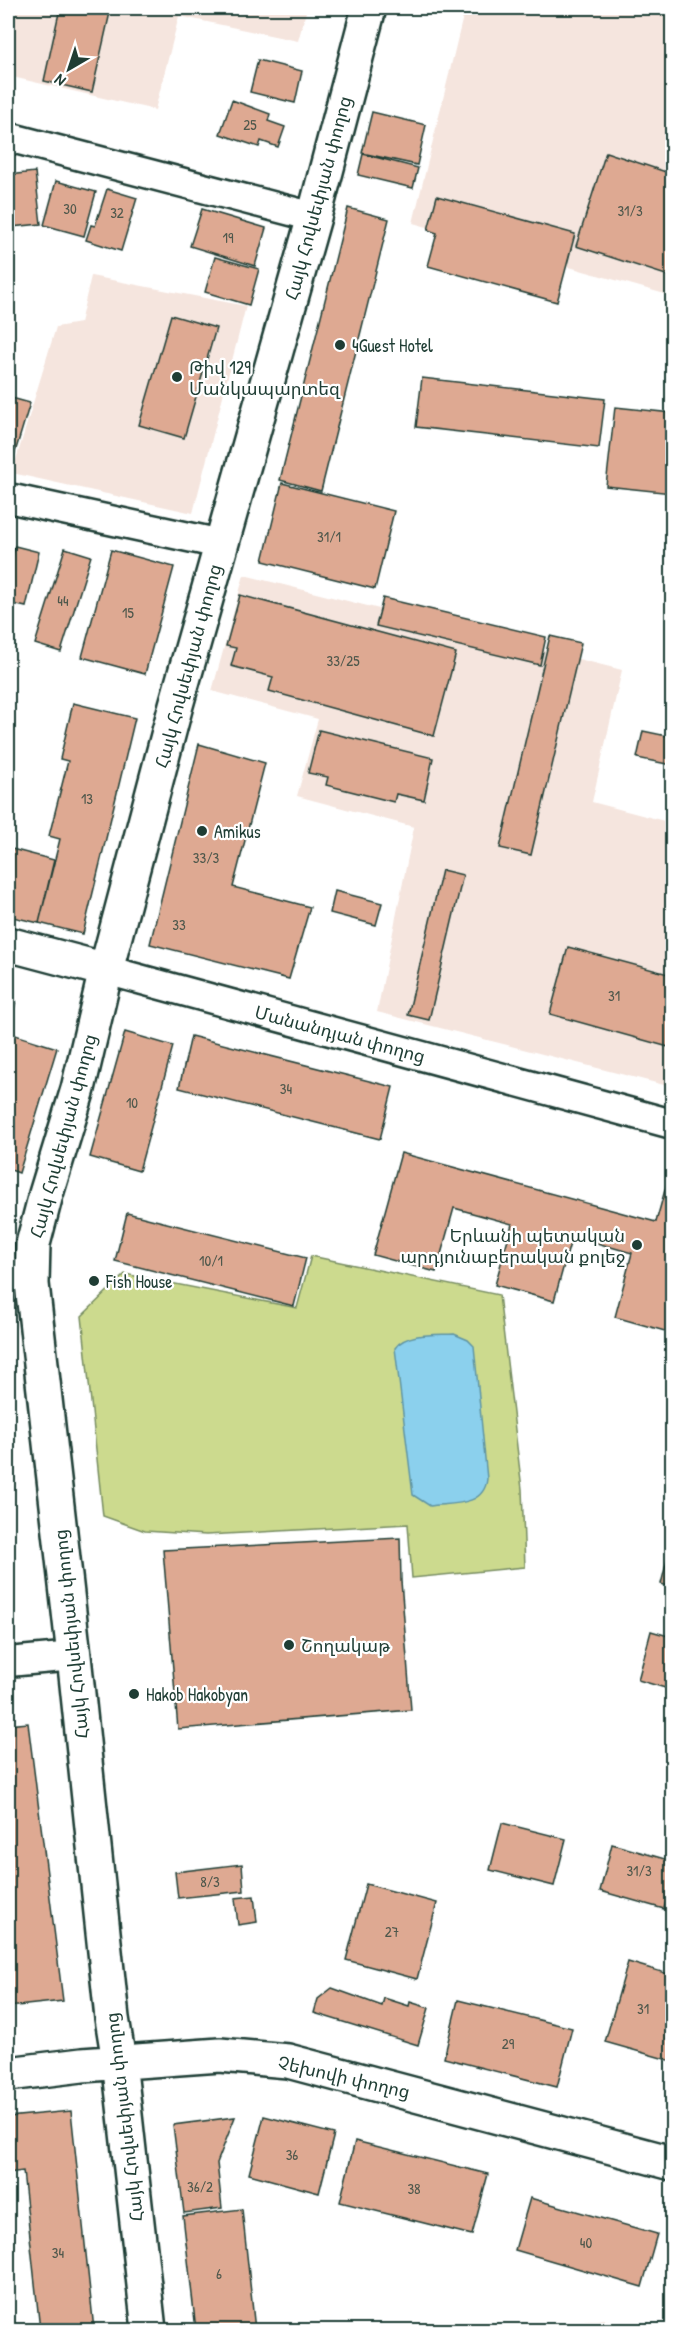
<svg xmlns="http://www.w3.org/2000/svg" width="680" height="2338" viewBox="0 0 680 2338" font-family="'Patrick Hand','Noto Sans Armenian',sans-serif">
	<style>
		.built { fill: #f5e5de }
		.green { fill: #ccda8e; stroke: #768c61; stroke-width: 1.5 }
		.water { fill: #8bd0ed; stroke: #6095a3; stroke-width: 1.5 }
		.building { fill: #dea992; stroke: #1f3d34; stroke-width: 1.5 }
		.lines { fill: none; stroke-linecap: round; stroke-linejoin: round }
		.street-casing { stroke: #1f3d34; stroke-width: 33 }
		.secondary-casing { stroke: #1f3d34; stroke-width: 38 }
		.street { stroke: #fff; stroke-width: 28 }
		.secondary { stroke: #fff; stroke-width: 33 }
		.poi-dot { fill: #1f3d34; stroke: #fff; stroke-width: 2 }
		.labels { text-anchor: middle; dominant-baseline: central; stroke-width: 4.5; stroke-linejoin: round; paint-order: stroke }
		.number-label { font-size: 15px; fill: #4f584c }
		.street-label { font-size: 18px; fill: #1f3d34; stroke: #fff }
		.poi-label { font-size: 18px; fill: #1f3d34; stroke: #fff; text-anchor: start }
	</style>
	<rect width="100%" height="100%" fill="#fff"/>
	<filter id="ink" filterUnits="userSpaceOnUse"><feTurbulence type="fractalNoise" baseFrequency=".0167" numOctaves="2"/><feDisplacementMap in="SourceGraphic" scale="12" xChannelSelector="R" yChannelSelector="G"/><feConvolveMatrix kernelMatrix="1 2 1 2 8 2 1 2 1" color-interpolation-filters="sRGB"/></filter>
	<g filter="url(#ink)">
		<path class="built" d="M8 8H307L298 41 179 16 155 110 8 76Z
			M465 8H672V296L413 223Z
			M91 276 246 306 193 513 12 473 56 327 80 323Z
			M244 575 622 670 592 802 672 823V1087L377 1012 414 827 297 796 318 719 212 691Z
			M605 2319 606 2330H517Z"/>
		<path class="green" d="M311 1256 499 1295 522 1489 525 1567 412 1578 408 1524 206 1535 145 1531 103 1516 82 1316 125 1274 297 1308Z"/>
		<path class="water" d="M454 1334 468 1340 474 1346 487 1479C484 1507 452 1503 430 1506L413 1495 395 1348C406 1332 436 1335 454 1334Z"/>
		<path class="building" d="M60 8H111L92 92 44 81Z
			M258 60 302 71 295 103 250 92Z
			M232 100 270 114 268 121 285 127 278 147 261 141 259 147 220 134Z
			M372 112 426 125 417 165 362 153Z
			M606 152 672 174V277L576 246Z
			M363 154 418 168 413 188 358 175Z
			M35 172 41 224 11 227 10 231H8V175Z
			M56 181 96 192 84 236 44 225Z
			M107 189 137 198 121 251 86 240 91 225 95 226Z
			M437 196 575 234 557 302 428 266 437 233 428 230Z
			M348 208 389 219 321 491 280 480Z
			M202 209 266 228 255 266 190 246Z
			M215 257 259 269 249 305 205 292Z
			M171 315 216 328 184 438 139 425Z
			M422 378 605 399 599 448 416 427Z
			M8 397 30 403 10 469H8Z
			M615 407 672 413V493L606 486Z
			M282 483 394 511 375 589 263 561Z
			M15 546 39 552 26 607 8 603V576Z
			M65 548 91 556 61 652 35 644Z
			M111 550 174 567 145 674 82 657Z
			M240 595 456 653 434 736 269 691 273 677 231 666 236 648 226 646Z
			M383 598 546 637 540 665 376 626Z
			M550 636 581 643 531 855 500 848Z
			M73 703 135 718 83 934 39 923 60 839 49 836 68 761 60 759Z
			M319 730 433 758 424 800 396 794 394 802 326 785 328 777 308 773Z
			M643 731 672 737V765L637 758Z
			M199 744 265 763 233 887 310 907 289 979 150 944Z
			M8 848 54 860 39 923 8 916Z
			M442 870 463 875 429 1020 408 1015Z
			M335 891 382 903 376 925 330 913Z
			M568 947 672 975V1048L550 1014Z
			M8 999 16 1001 8 1034Z
			M125 1032 173 1046 139 1171 90 1157Z
			M12 1034 57 1048 19 1173 8 1169V1048Z
			M191 1036 393 1087 380 1139 179 1088Z
			M401 1153 656 1222 672 1165V1333L615 1317 632 1253 572 1236 554 1301 495 1285 512 1224 454 1208 436 1272 373 1255Z
			M127 1213 306 1258 294 1306 115 1261Z
			M8 1524 14 1580 8 1581Z
			M400 1538 401 1581 411 1710 178 1729 163 1550Z
			M672 1541V1587L661 1584Z
			M651 1631 672 1637V1690L638 1680Z
			M28 1723 63 2001 8 2007V1725Z
			M502 1823 566 1839 554 1886 490 1870Z
			M612 1844 672 1861V1878L664 1909 600 1891Z
			M242 1864 244 1891 178 1898 175 1872Z
			M366 1884 437 1903 417 1979 346 1960Z
			M254 1896 257 1922 238 1925 235 1898Z
			M628 1962 672 1975V2061L605 2042Z
			M332 1988 382 2006 384 1998 409 2006 410 2002 429 2008 418 2045 314 2013 318 1999Z
			M458 2000 572 2028 557 2087 444 2058Z
			M71 2111 94 2330H40L23 2171 8 2173V2117Z
			M264 2116 334 2134 319 2193 249 2174Z
			M235 2117 217 2163 222 2208 184 2213 173 2125Z
			M355 2141 488 2174 472 2235 340 2202Z
			M530 2198 657 2234 642 2287 515 2250Z
			M242 2209 255 2330H196L183 2216Z
			M597 2326V2330H560Z"/>
		<g class="lines">
			<g class="street-casing">
				<path id="street" d="M8 137 314 217
					M8 498 221 544
					M106 970 672 1124
					M8 1662 74 1656"/>
			</g>
			<g class="secondary-casing">
				<path id="secondary" d="M8 944 106 970
					M8 2074 82 2065 220 2055 288 2061 672 2163
					M149 2330 119 2061 112 2018 74 1656 32 1284 33 1244 46 1194 78 1089 106 970 176 705 314 217 369 8"/>
			</g>
			<use href="#street" class="street"/>
			<use href="#secondary" class="secondary"/>
		</g>
	</g>
	<g class="poi-dot">
		<circle cx="340" cy="345" r="6"/>
		<circle cx="177" cy="377" r="6"/>
		<circle cx="202" cy="831" r="6"/>
		<circle cx="637" cy="1245" r="6"/>
		<circle cx="94" cy="1281" r="6"/>
		<circle cx="289" cy="1645" r="6"/>
		<circle cx="134" cy="1694" r="6"/>
	</g>
	<g class="labels">
		<g class="number-label">
			<text x="250" y="124">25</text>
			<text x="70" y="208">30</text>
			<text x="630" y="210">31/3</text>
			<text x="117" y="212">32</text>
			<text x="228" y="237">19</text>
			<text x="329" y="536">31/1</text>
			<text x="63" y="600">44</text>
			<text x="128" y="612">15</text>
			<text x="343" y="660">33/25</text>
			<text x="87" y="798">13</text>
			<text x="206" y="857">33/3</text>
			<text x="179" y="924">33</text>
			<text x="614" y="995">31</text>
			<text x="286" y="1088">34</text>
			<text x="132" y="1102">10</text>
			<text x="211" y="1260">10/1</text>
			<text x="639" y="1870">31/3</text>
			<text x="210" y="1881">8/3</text>
			<text x="392" y="1931">27</text>
			<text x="643" y="2008">31</text>
			<text x="508" y="2043">29</text>
			<text x="292" y="2154">36</text>
			<text x="200" y="2186">36/2</text>
			<text x="414" y="2188">38</text>
			<text x="586" y="2242">40</text>
			<text x="58" y="2252">34</text>
			<text x="219" y="2273">6</text>
		</g>
		<g class="street-label">
			<text transform="translate(318 198) rotate(-75)">Հայկ Հովսեփյան փողոց</text>
			<text transform="translate(188 666) rotate(-75)">Հայկ Հովսեփյան փողոց</text>
			<text transform="translate(340 1034) rotate(15)">Մանանդյան փողոց</text>
			<text transform="translate(63 1136) rotate(-75)">Հայկ Հովսեփյան փողոց</text>
			<text transform="translate(71 1634) rotate(-96)">Հայկ Հովսեփյան փողոց</text>
			<text transform="translate(344 2077) rotate(13)">Չեխովի փողոց</text>
			<text transform="translate(124 2117) rotate(-97)">Հայկ Հովսեփյան փողոց</text>
		</g>
		<g class="poi-label">
			<text x="352" y="345">4Guest Hotel</text>
			<text x="189" y="367">Թիվ 129<tspan x="189" dy="21">Մանկապարտեզ</tspan></text>
			<text x="214" y="831">Amikus</text>
			<text x="625" y="1235" text-anchor="end">Երևանի պետական<tspan x="625" dy="21">արդյունաբերական քոլեջ</tspan></text>
			<text x="106" y="1281">Fish House</text>
			<text x="301" y="1645">Շողակաթ</text>
			<text x="146" y="1694">Hakob Hakobyan</text>
		</g>
	</g>
	<rect width="680" height="2338" fill="none" stroke="#fff" stroke-width="30"/>
	<rect x="15" y="15" width="650" height="2308" fill="none" stroke="#1f3d34" stroke-width="2" filter="url(#ink)"/>
	<g transform="translate(69 69) rotate(219)" stroke="#ffffff" stroke-width="4.5" paint-order="stroke">
	<path d="M0-4.5L10 22L0 15L-10 22Z" fill="#1f3d34"/>
	<text y="-9" font-size="16" font-weight="bold" text-anchor="middle" fill="#1f3d34">N</text>
	</g>
</svg>
